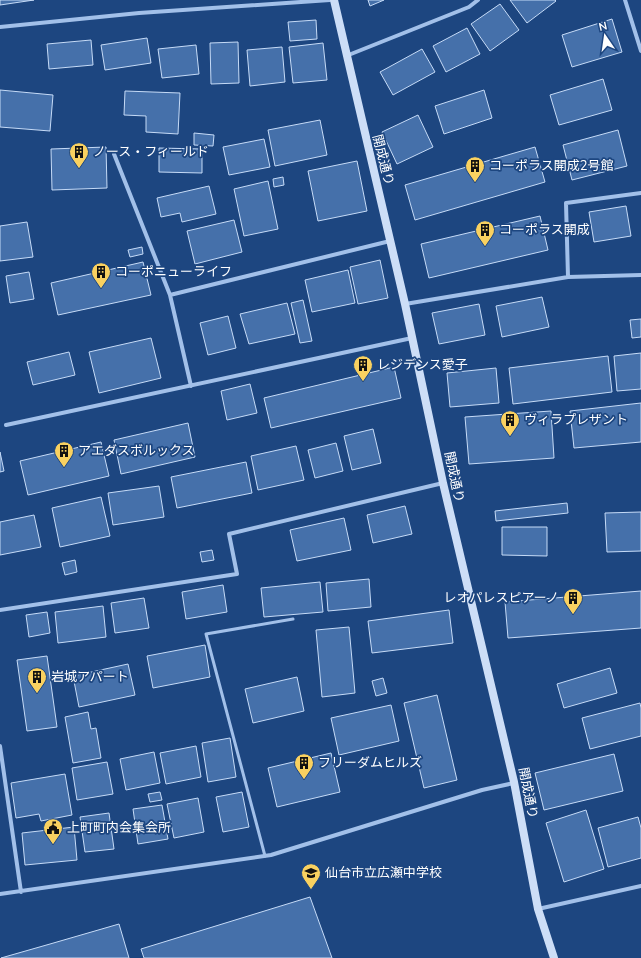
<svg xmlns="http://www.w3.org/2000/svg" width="641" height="958" viewBox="0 0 641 958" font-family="'Nunito Sans','Noto Sans JP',sans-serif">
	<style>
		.building { fill: #4570aa; stroke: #c6dbf7 }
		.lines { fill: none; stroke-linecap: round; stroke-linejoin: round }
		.lane { stroke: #a2c0e9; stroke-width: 3 }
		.street { stroke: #a2c0e9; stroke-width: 4 }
		.secondary { stroke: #cddef7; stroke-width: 8 }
		.labels { text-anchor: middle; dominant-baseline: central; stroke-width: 3.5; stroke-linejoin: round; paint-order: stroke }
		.poi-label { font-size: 13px; fill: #fff; stroke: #1d4680; text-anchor: start }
		.street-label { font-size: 13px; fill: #fff; stroke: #1d4680 }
	</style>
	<rect width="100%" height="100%" fill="#1d4680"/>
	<path class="building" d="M0 0H34L0 5Z
		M368 0H384L370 6Z
		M510 0H555L556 1 527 23Z
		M500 4 519 30 490 51 471 24Z
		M612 19 622 52 572 67 562 35Z
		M316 20 317 39 290 41 288 22Z
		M467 28 480 54 446 72 433 46Z
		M147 38 151 63 105 70 101 45Z
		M91 40 93 65 49 69 47 44Z
		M238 42 239 83 211 84 210 43Z
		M323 43 327 80 293 83 289 47Z
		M196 45 199 74 162 78 158 49Z
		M282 47 285 82 250 86 247 50Z
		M422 49 435 72 393 95 380 72Z
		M603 79 612 110 559 125 550 95Z
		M0 90 53 95 50 131 0 127Z
		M484 90 492 118 444 134 435 106Z
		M125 91 180 93 178 134 146 132V116L124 115Z
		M418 115 433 147 397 164 382 132Z
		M320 120 327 155 275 166 268 130Z
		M618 130 627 166 572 180 563 145Z
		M194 133 214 135 213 146 194 145Z
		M264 139 270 167 229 175 223 147Z
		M106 147 107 188 52 190 51 149Z
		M535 147 545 182 415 220 405 185Z
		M159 148 202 149V173L159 172Z
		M357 161 367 211 318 221 308 171Z
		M283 177 284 185 274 187 273 179Z
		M268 181 278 229 244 236 234 189Z
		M209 186 216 214 182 222 180 213 161 217 157 198Z
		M626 206 631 236 594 242 589 212Z
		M540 216 548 250 429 278 421 244Z
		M234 220 242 252 195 264 187 231Z
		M27 222 33 257 0 261V226Z
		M142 247 143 254 130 257 128 250Z
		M380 260 388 298 358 304 350 267Z
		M143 262 151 295 58 315 51 283Z
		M348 270 355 303 312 312 305 280Z
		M29 272 34 299 10 303 6 276Z
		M542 297 549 327 502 337 496 306Z
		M303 300 312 341 300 343 291 303Z
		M287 303 295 334 249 344 240 314Z
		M479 304 485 335 439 344 432 313Z
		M228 316 236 348 208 355 200 323Z
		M641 319V337L632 338 630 320Z
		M151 338 161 378 99 393 89 352Z
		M69 352 75 375 33 385 27 362Z
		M641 353V389L617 391 614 356Z
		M608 356 612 392 513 404 509 368Z
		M394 367 401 398 271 428 264 398Z
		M496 368 499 403 450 407 447 373Z
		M250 384 257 413 227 420 221 391Z
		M641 403V442L574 448 570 411Z
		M551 411 554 458 469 464 465 417Z
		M188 423 195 457 121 474 114 440Z
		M373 429 381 463 352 470 344 436Z
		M101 442 109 476 28 495 20 461Z
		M336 443 343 471 315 478 308 450Z
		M296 446 304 480 258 490 251 456Z
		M0 452 4 471 0 472Z
		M246 462 252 493 177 508 171 477Z
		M159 486 164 517 113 525 108 493Z
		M101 497 110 536 60 547 52 508Z
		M567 503 568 513 496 521 495 511Z
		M405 506 412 534 373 543 367 515Z
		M641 512V551L607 552 605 513Z
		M34 515 41 547 0 555V522Z
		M344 518 351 550 297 561 290 530Z
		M502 527H547V556L502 555Z
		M212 550 214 560 202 562 200 552Z
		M75 560 77 572 65 575 62 563Z
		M369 579 371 607 328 611 326 583Z
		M320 582 323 612 264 617 261 588Z
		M223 585 227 612 186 619 182 592Z
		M641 591V628L508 638 505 602Z
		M144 598 149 628 115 633 111 603Z
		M103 606 106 637 58 643 55 612Z
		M449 610 453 643 372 653 368 621Z
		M47 612 50 633 29 637 26 615Z
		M349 627 355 693 322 697 316 630Z
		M205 645 210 677 153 688 147 656Z
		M47 656 57 727 27 731 17 660Z
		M128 664 135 695 79 707 73 676Z
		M610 668 617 693 564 708 557 684Z
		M297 677 304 711 253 723 245 689Z
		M383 678 387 693 376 696 372 681Z
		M437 695 457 780 424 788 404 703Z
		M640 703 641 708V736L590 749 582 718Z
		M391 705 399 741 339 755 331 718Z
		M88 712 91 729 96 728 101 758 73 763 65 717Z
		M230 738 236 777 208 782 202 743Z
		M196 746 201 777 166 784 160 753Z
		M154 752 160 783 126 790 120 759Z
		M331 753 340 792 277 807 268 768Z
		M614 754 623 791 544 810 535 773Z
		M107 762 113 794 77 800 72 768Z
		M65 774 72 815 41 821 39 814 16 818 11 783Z
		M160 792 162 800 150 802 148 794Z
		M242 792 249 827 223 832 216 797Z
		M198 798 204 832 174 838 167 804Z
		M162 805 168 839 138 844 133 809Z
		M586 810 604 869 564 882 546 823Z
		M109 813 114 849 85 852 80 817Z
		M638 817 641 828V858L608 867 598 828Z
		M74 827 77 860 25 865 22 833Z
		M310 897 332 958H144L141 949Z
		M119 924 129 958H1L50 944Z"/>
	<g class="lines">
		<path class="lane" d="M265 856 206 634 293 619"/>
		<path class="street" d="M625 0 641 51
			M0 27 139 13 330 0
			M346 56 469 7 478 0
			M114 154 170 295 390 241
			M568 277 566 203 641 193
			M170 295 191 386
			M405 304 568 277 641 275
			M6 425 412 338
			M0 610 237 574 229 534 443 483
			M0 746 21 892
			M0 894 271 855 482 790 514 783
			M538 909 641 886"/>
		<path class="secondary" d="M334 0 405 304 443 483 514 782 538 909 554 958"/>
	</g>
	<defs>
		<g id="building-pin" transform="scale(1)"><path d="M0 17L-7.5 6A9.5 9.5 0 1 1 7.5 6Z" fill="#f9d160" stroke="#1d4680"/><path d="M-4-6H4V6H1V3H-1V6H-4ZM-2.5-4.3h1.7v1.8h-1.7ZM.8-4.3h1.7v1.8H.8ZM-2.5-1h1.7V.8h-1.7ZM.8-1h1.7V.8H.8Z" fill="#111"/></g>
		<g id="civic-pin" transform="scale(1)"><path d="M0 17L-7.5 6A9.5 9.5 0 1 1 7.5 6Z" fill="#f9d160" stroke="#1d4680"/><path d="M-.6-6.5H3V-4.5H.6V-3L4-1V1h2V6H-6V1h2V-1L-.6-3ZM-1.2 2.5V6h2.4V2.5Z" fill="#111"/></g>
		<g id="school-pin" transform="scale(1)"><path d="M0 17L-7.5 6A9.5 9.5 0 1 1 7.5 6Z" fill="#f9d160" stroke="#1d4680"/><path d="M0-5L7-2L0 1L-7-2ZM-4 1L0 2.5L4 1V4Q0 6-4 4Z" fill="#111"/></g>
	</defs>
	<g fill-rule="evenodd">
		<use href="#building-pin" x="79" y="152"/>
		<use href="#building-pin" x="475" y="166"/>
		<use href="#building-pin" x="485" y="230"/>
		<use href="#building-pin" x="101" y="272"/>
		<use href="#building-pin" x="363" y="365"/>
		<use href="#building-pin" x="510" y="420"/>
		<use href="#building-pin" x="64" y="451"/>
		<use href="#building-pin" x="573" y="598"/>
		<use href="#building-pin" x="37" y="677"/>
		<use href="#building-pin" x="304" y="763"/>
		<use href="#civic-pin" x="53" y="828"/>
		<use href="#school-pin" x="311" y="873"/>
	</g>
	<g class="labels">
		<g class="poi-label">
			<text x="93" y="152">ノース・フィールド</text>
			<text x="489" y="166">コーポラス開成2号館</text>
			<text x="499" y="230">コーポラス開成</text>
			<text x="115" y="272">コーポニューライフ</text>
			<text x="377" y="365">レジデンス愛子</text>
			<text x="524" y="420">ヴィラプレザント</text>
			<text x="78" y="451">アエダスボルックス</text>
			<text x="559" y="598" text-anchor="end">レオパレスピアーノ</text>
			<text x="51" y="677">岩城アパート</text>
			<text x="318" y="763">フリーダムヒルズ</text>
			<text x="67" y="828">上町町内会集会所</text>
			<text x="325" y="873">仙台市立広瀬中学校</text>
		</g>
		<g class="street-label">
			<text transform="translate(383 160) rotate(76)">開成通り</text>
			<text transform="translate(454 477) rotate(78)">開成通り</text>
			<text transform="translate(528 793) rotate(79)">開成通り</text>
		</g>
	</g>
	<g transform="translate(605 36) rotate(347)" stroke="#1d4680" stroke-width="3" paint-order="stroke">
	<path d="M0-3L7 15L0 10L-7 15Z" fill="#ffffff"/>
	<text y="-6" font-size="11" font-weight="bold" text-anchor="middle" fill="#ffffff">N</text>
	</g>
</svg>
